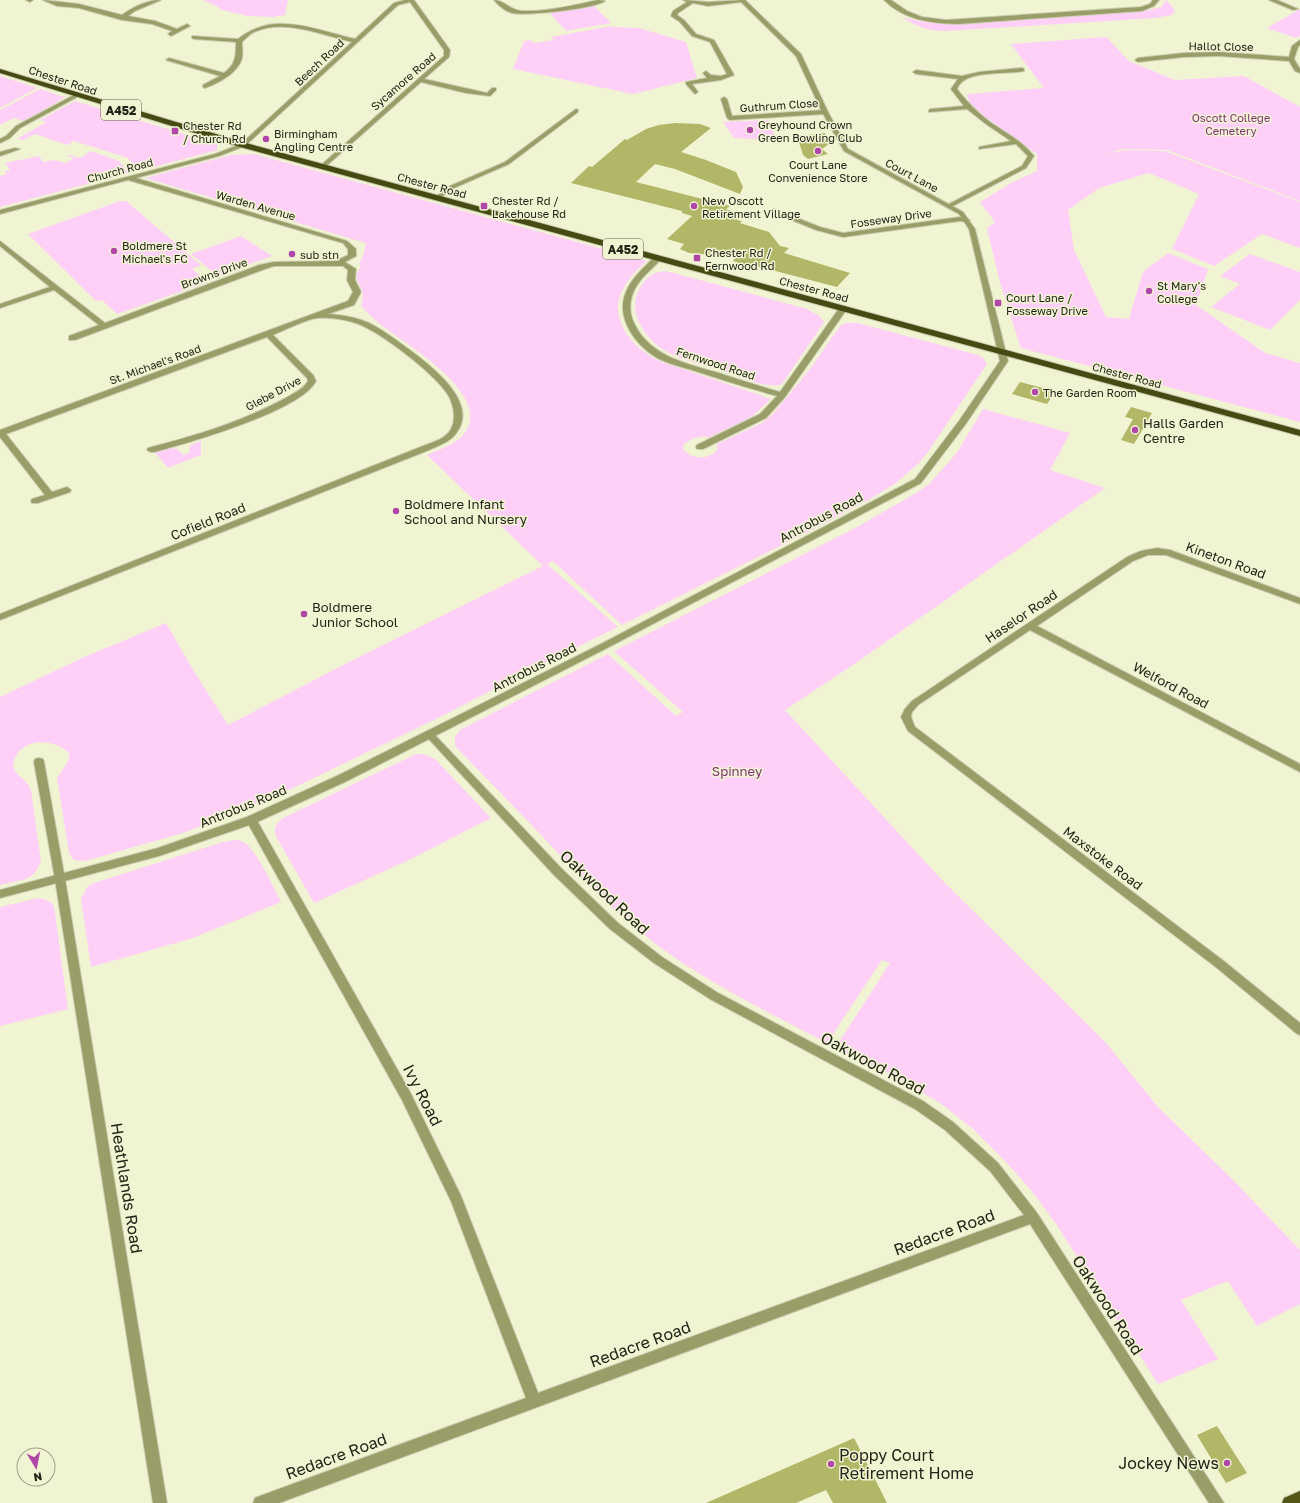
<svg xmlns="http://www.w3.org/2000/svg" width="1300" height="1503" viewBox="0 0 1300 1503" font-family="'Golos Text',sans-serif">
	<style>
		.green { fill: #fed0f8 }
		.building { fill: #b2b768 }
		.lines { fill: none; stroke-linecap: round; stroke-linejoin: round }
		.minor-casing { stroke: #cbceb0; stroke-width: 2 }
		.tertiary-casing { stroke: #cbceb0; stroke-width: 2 }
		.primary-casing { stroke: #cbceb0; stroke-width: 2 }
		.trunk-casing { stroke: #cbceb0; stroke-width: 2 }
		.minor { fill: #999d68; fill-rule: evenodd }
		.tertiary { fill: #999d68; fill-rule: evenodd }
		.primary { fill: #535617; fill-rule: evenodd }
		.trunk { fill: #464912; fill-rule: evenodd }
		.poi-dot { fill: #b046a8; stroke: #f0f4d2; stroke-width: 1.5 }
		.labels { text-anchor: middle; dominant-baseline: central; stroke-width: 3; stroke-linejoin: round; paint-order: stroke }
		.far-street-label { font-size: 11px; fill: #222316; stroke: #f0f4d2 }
		.far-park-label { font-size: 11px; fill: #7c3376; stroke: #f0f4d2 }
		.far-poi-label { font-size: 11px; fill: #222316; stroke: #f0f4d2; text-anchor: start }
		.shield { fill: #f0f4d2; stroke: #60624e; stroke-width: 1 }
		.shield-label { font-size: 12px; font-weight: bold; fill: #222316 }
		.poi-label { font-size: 13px; fill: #222316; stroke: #f0f4d2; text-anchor: start }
		.street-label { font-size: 13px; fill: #222316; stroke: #f0f4d2 }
		.park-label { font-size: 13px; fill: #7c3376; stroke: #f0f4d2 }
		.near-street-label { font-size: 16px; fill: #222316; stroke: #f0f4d2 }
		.near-poi-label { font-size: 16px; fill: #222316; stroke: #f0f4d2; text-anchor: start }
	</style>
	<rect width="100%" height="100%" fill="#f0f4d2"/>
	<path class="green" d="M203 0H288L285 15 273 17 247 16 222 10 215 5Z
		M1166 0 1175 10 1172 15 1155 18 946 31C928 31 917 27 902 17L920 21 944 24 1144 11 1161 7Z
		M594 6 611 23 566 31 550 13Z
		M1300 9V36L1296 38 1267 28Z
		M611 26 613 27 639 28 686 42 697 78 633 94 513 69 524 41 531 40 534 43 554 40 551 37Z
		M1106 37 1129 61 1175 80 1244 76 1300 107V201L1167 150 1123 149 1105 154 1127 150 1165 151 1300 202V248L1262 234 1214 266 1172 249 1199 194 1149 173 1099 188 1068 210 1074 250 1106 317 1129 319 1143 272 1168 253 1208 269 1196 305 1265 353 1300 363V422L1021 348 1000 283 987 228 995 222 980 202 1011 183 1039 170H1037V154L970 106 967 94 1044 88 1011 44Z
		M0 76 37 88 0 108Z
		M40 89 64 97V98L24 121 14 118 0 125V110Z
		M75 101 214 143 217 144V150L139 171 128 158 74 141 67 145 35 134 23 140 17 139 46 122 40 120Z
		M768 120 777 140 734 138 723 122Z
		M91 151 119 161 129 173 0 207V176L7 174 5 171 10 170 5 163 39 156 43 162 54 160 66 163 74 158 67 156 69 155 80 158Z
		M254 154 647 261C634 272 619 288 618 307 618 332 640 353 662 362L771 399 754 415 747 419 708 438 705 436 694 438 684 444 683 449C691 460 709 460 717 450V444L762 423 773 414 810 369 840 326 846 323H858L978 355 983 358 987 364 928 452 919 463 896 483 872 498 806 533 622 625 553 561 547 564 618 627 523 674 440 717 289 790 183 833 85 861 74 860 69 853 57 778 69 760V753C51 736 16 738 13 767 18 778 27 779 31 790L41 862 34 874 26 879 0 885V697L82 658 166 623 192 668 228 725 347 663 543 566 427 455C438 450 453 445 462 436 497 399 412 348 388 330 378 323 369 315 361 306 362 301 364 295 362 290 358 278 352 280 361 267L359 263 363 256 366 243 145 178 231 155Z
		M120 201H126L201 265 192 269 208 282 117 314 102 300 96 301 28 234Z
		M241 236 272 256 218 276 191 254Z
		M1250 254 1300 272V300L1270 330 1211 307 1240 284 1220 276Z
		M664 271 674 273 807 309 818 315 824 322 782 384C769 390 740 377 726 372 690 360 655 358 638 320 634 311 634 298 639 290 645 278 651 273 664 271Z
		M983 409 1070 433 1050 470 1105 488 853 665 785 710 942 880 1106 1043 1158 1107 1233 1180 1300 1250V1304L1257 1326 1228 1281 1181 1300 1218 1359 1158 1384 1056 1224 1031 1190 1003 1159 973 1129 940 1103 901 1080 836 1047 890 963 882 960 827 1043C762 1009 695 977 638 930 609 907 583 880 558 853 524 817 489 781 455 746V737L460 730 608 654 676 716 683 712 614 651 859 526 916 493 929 484 948 463 958 451Z
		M201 441V455L168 468 151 448C154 449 158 450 161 450 170 449 177 445 183 455L190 453 189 448 191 445Z
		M416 754H423L435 759 491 818 411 859 314 903 278 840C273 830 274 825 283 818Z
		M234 840C238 840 241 840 245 843 257 851 274 888 281 902L190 939 91 967 81 899 87 887 94 883 223 842Z
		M38 898C45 899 49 900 54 906L68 1009 0 1026V907Z"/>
	<path class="building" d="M675 123 700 124 711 128 681 152 706 160 736 172 743 187 740 194 675 169 655 164 636 182 730 206 726 209 742 214 737 220 742 221 740 223 769 232 780 246 789 248 784 253 850 273 837 287 749 264 747 266 733 261 736 257 689 253 680 249 684 244 667 239 692 216 682 213V211L571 183 589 166 592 167 625 139 627 140 646 129 659 125Z
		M825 133 830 143 822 149 828 154 808 159 803 155 797 136Z
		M1020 382 1051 390 1050 391 1055 392 1047 404 1012 394Z
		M1131 407 1152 413 1134 444 1121 440 1133 419 1125 417Z
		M1217 1426 1247 1473 1226 1483 1197 1435Z
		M854 1438 887 1503H833L826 1490 796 1503H706Z"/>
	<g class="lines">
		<g class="minor-casing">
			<path id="minor" d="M26 0H33L30 2Z
				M43 0 79 4 122 15C133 7 147 0 161 0L135 11 128 16 155 21 177 29 187 24 190 26 171 36 168 34 172 31 152 24 122 20 79 8 57 6Z
				M405 0H414L450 50 449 57 424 79 487 93 492 88H496V90L490 96 466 93 421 82 324 168H320V166L444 56V50L410 2 398 5 245 146 219 156 136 178 347 241 356 249V256L345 262 356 269 355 280 361 292 354 305 328 314C342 315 356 317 369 323 381 329 392 337 403 345 425 361 480 400 457 432 451 442 439 445 429 450L0 620V614L423 446C433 442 446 439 451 429 457 418 453 401 446 392 432 372 385 336 363 326 350 320 332 317 318 318 310 318 282 331 273 335L313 375 316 381C301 411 188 443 154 452H151L147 450 148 448C195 436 241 422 284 399 292 394 304 389 308 381L307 378 267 337 6 434 52 492 67 487 71 490 70 492 38 503H32L31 501 32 499 45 495 0 437V430L348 301 353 292 347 280 348 270 343 266H274L265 269 75 340H69V336L99 325 54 290 0 308V304L50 287 0 246V241L105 323 259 265 274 262 336 261 348 255V249L343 243 128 180 0 214V210L215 154 241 144 352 42C322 35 284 18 254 32 250 34 246 38 242 42 242 47 243 53 242 58 238 73 219 83 205 88L203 87V85L220 76 166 60 169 58 224 73C236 64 236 56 236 42L194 39 192 38V36L238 39C274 10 315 30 355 39L394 3Z
				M494 0C504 0 509 10 522 11 547 12 574 5 598 0L605 1C593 9 527 16 512 13 505 11 499 6 494 0Z
				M683 0 708 2 745 0 742 2 708 6 693 3 678 13 677 15 684 20 696 34 714 40 734 75 721 80 692 84 698 92 695 94 686 84V82L707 78 703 73 706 71 711 75 721 76 727 74 710 42 692 36 680 22 671 16 673 11 687 2Z
				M884 0H891L907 11 922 17 946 20 1141 7 1150 4 1153 0H1159L1154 6 1142 11 957 24C930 23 904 20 884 0Z
				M1269 0H1277L1298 9 1293 10Z
				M1300 40V45L1298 47 1294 59 1300 69V73L1295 71 1289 61 1219 56 1184 57 1138 62 1135 60 1138 58 1184 53 1219 52 1289 57 1292 46Z
				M1022 68 1024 69V71C1007 75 964 69 957 89 967 102 977 112 990 122 1006 133 1022 141 1034 156L1026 168 951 207H947V205L1022 166 1028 156 1016 144 979 149V147L1011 141 986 124 967 109 929 112V110L931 109 964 106 951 89 958 79 916 74 913 72 916 70 962 76 979 72Z
				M74 95 79 96 20 128 10 138 0 143V139L6 136 16 126Z
				M724 97 727 99 732 116 825 110 828 112 825 114 730 120 727 118 721 99Z
				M576 109 578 110V112L509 164 454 188 439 199 434 198 450 186 505 162Z
				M15 148 20 149 0 156V152Z
				M774 209 820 227 843 233 960 217 970 220 967 222 960 221 843 237 816 230 772 212V210Z
				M655 256H658L662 258C651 271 637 279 632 296 629 306 630 316 635 325 651 357 688 364 719 373 739 380 760 386 780 392L840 307H843L847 309 785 397 766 418 703 449H697L696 447 697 445 760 414 777 396C749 388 722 380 695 371 682 367 669 364 657 358 635 345 615 317 626 292 632 277 645 267 655 256Z
				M1157 548 1170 550 1300 598V604L1166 555H1148L1133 561 1037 626 1300 764V772L1030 630 918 705 912 712 911 717 915 727 1225 962 1300 1023V1035L1296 1033 1217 968 908 731 901 717 905 709 912 701 1127 557 1141 551Z
				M429 730 432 732 561 868 618 923 662 957 718 993 923 1101 953 1122 998 1163 1037 1213 1224 1503H1209L1030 1224 279 1503H253L255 1498 260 1496 526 1398 451 1201 402 1100 246 820 247 817H255L410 1092 461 1196 538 1393 1024 1215 990 1171 945 1130 915 1109 710 999 654 963 610 929 553 874 426 736 424 734Z
				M39 758 43 759 44 762 65 879 167 1503H153L55 879 34 762 35 759Z"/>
		</g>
		<g class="tertiary-casing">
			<path id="tertiary" d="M739 0H745L801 54 828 112 848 149 963 212 975 229 1008 361 965 425 921 483 607 648 347 781 255 823 159 856 0 898V890L158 848 247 817 339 775 601 644 915 479 959 421 1000 361 969 229 959 214 844 151 822 112 796 56Z"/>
		</g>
		<g class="primary-casing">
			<path id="primary" d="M1300 1491V1503H1282L1284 1498Z"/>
		</g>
		<g class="trunk-casing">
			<path id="trunk" d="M0 69 246 143 1300 430V436L240 147 0 73Z"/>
		</g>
		<use href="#minor" class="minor"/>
		<use href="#tertiary" class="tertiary"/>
		<use href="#primary" class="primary"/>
		<use href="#trunk" class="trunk"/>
	</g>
	<g class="poi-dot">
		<circle cx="750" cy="130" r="4"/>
		<rect x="171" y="127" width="8" height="8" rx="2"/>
		<circle cx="266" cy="139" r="4"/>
		<circle cx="818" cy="151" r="4"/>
		<rect x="480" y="202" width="8" height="8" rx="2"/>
		<circle cx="694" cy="206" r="4"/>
		<circle cx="114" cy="251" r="4"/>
		<circle cx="292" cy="254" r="4"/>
		<rect x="693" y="254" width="8" height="8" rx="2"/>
		<circle cx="1149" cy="291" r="4"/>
		<rect x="994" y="299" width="8" height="8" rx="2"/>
		<circle cx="1035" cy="392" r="4"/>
		<circle cx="1135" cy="430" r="4"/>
		<circle cx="396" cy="511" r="4"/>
		<circle cx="304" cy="614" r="4"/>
		<circle cx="1227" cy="1463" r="4"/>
		<circle cx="831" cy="1464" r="4"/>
	</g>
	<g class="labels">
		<g class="far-street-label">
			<text transform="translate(1221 46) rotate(1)">Hallot Close</text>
			<text transform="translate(319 62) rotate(-43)">Beech Road</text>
			<text transform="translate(63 80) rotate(18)">Chester Road</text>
			<text transform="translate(403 81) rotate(-41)">Sycamore Road</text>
			<text transform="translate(779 105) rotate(-4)">Guthrum Close</text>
			<text transform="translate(120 170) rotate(-15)">Church Road</text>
			<text transform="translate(912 175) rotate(28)">Court Lane</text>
			<text transform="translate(432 185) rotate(15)">Chester Road</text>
			<text transform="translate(256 205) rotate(16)">Warden Avenue</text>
			<text transform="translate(891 218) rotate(-8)">Fosseway Drive</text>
			<text transform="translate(214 273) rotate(-20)">Browns Drive</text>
			<text transform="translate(814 289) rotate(15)">Chester Road</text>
			<text transform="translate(716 363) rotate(18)">Fernwood Road</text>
			<text transform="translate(155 364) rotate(-20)">St. Michael's Road</text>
			<text transform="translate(1127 375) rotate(15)">Chester Road</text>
			<text transform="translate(273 393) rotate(-28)">Glebe Drive</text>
		</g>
		<g class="far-park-label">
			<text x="1231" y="117">Oscott College<tspan x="1231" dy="13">Cemetery</tspan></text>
		</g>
		<g class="far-poi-label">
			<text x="758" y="124">Greyhound Crown<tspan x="758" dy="13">Green Bowling Club</tspan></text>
			<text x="183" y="125">Chester Rd<tspan x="183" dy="13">/ Church Rd</tspan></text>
			<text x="274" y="133">Birmingham<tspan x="274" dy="13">Angling Centre</tspan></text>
			<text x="818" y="164" text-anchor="middle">Court Lane<tspan x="818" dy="13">Convenience Store</tspan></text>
			<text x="492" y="200">Chester Rd /<tspan x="492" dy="13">Lakehouse Rd</tspan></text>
			<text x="702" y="200">New Oscott<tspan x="702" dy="13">Retirement Village</tspan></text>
			<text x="122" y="245">Boldmere St<tspan x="122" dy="13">Michael's FC</tspan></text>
			<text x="705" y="252">Chester Rd /<tspan x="705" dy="13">Fernwood Rd</tspan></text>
			<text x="300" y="254">sub stn</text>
			<text x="1157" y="285">St Mary's<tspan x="1157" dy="13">College</tspan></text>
			<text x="1006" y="297">Court Lane /<tspan x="1006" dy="13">Fosseway Drive</tspan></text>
			<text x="1043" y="392">The Garden Room</text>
		</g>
		<g class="shield">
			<rect x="101" y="100" width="40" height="20" rx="3"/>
			<rect x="603" y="239" width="40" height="20" rx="3"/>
		</g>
		<g class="shield-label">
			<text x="121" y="110">A452</text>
			<text x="623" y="249">A452</text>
		</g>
		<g class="poi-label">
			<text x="1143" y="423">Halls Garden<tspan x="1143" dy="15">Centre</tspan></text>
			<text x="404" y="504">Boldmere Infant<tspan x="404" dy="15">School and Nursery</tspan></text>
			<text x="312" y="607">Boldmere<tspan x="312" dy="15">Junior School</tspan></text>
		</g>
		<g class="street-label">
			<text transform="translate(821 517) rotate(-28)">Antrobus Road</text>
			<text transform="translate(208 521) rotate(-22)">Cofield Road</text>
			<text transform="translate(1226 560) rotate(20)">Kineton Road</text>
			<text transform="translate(1021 616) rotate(-34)">Haselor Road</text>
			<text transform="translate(534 667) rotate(-27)">Antrobus Road</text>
			<text transform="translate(1171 685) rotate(28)">Welford Road</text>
			<text transform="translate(243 806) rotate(-22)">Antrobus Road</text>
			<text transform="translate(1103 858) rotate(37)">Maxstoke Road</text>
		</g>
		<g class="park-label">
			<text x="737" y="771">Spinney</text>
		</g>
		<g class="near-street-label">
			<text transform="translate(605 892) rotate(43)">Oakwood Road</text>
			<text transform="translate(873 1063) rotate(28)">Oakwood Road</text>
			<text transform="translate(423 1095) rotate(63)">Ivy Road</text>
			<text transform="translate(127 1188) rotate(81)">Heathlands Road</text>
			<text transform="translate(944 1232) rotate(-20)">Redacre Road</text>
			<text transform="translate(1108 1305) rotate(57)">Oakwood Road</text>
			<text transform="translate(640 1344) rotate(-20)">Redacre Road</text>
			<text transform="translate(336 1456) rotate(-20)">Redacre Road</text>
		</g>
		<g class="near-poi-label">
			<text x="839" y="1455">Poppy Court<tspan x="839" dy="18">Retirement Home</tspan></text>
			<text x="1219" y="1463" text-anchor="end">Jockey News</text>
		</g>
	</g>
	<g transform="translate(36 1467) rotate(170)"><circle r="19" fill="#f0f4d2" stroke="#9ea087"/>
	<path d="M0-3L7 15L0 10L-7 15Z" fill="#b046a8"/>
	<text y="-6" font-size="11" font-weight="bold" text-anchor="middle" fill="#222316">N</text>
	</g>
</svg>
